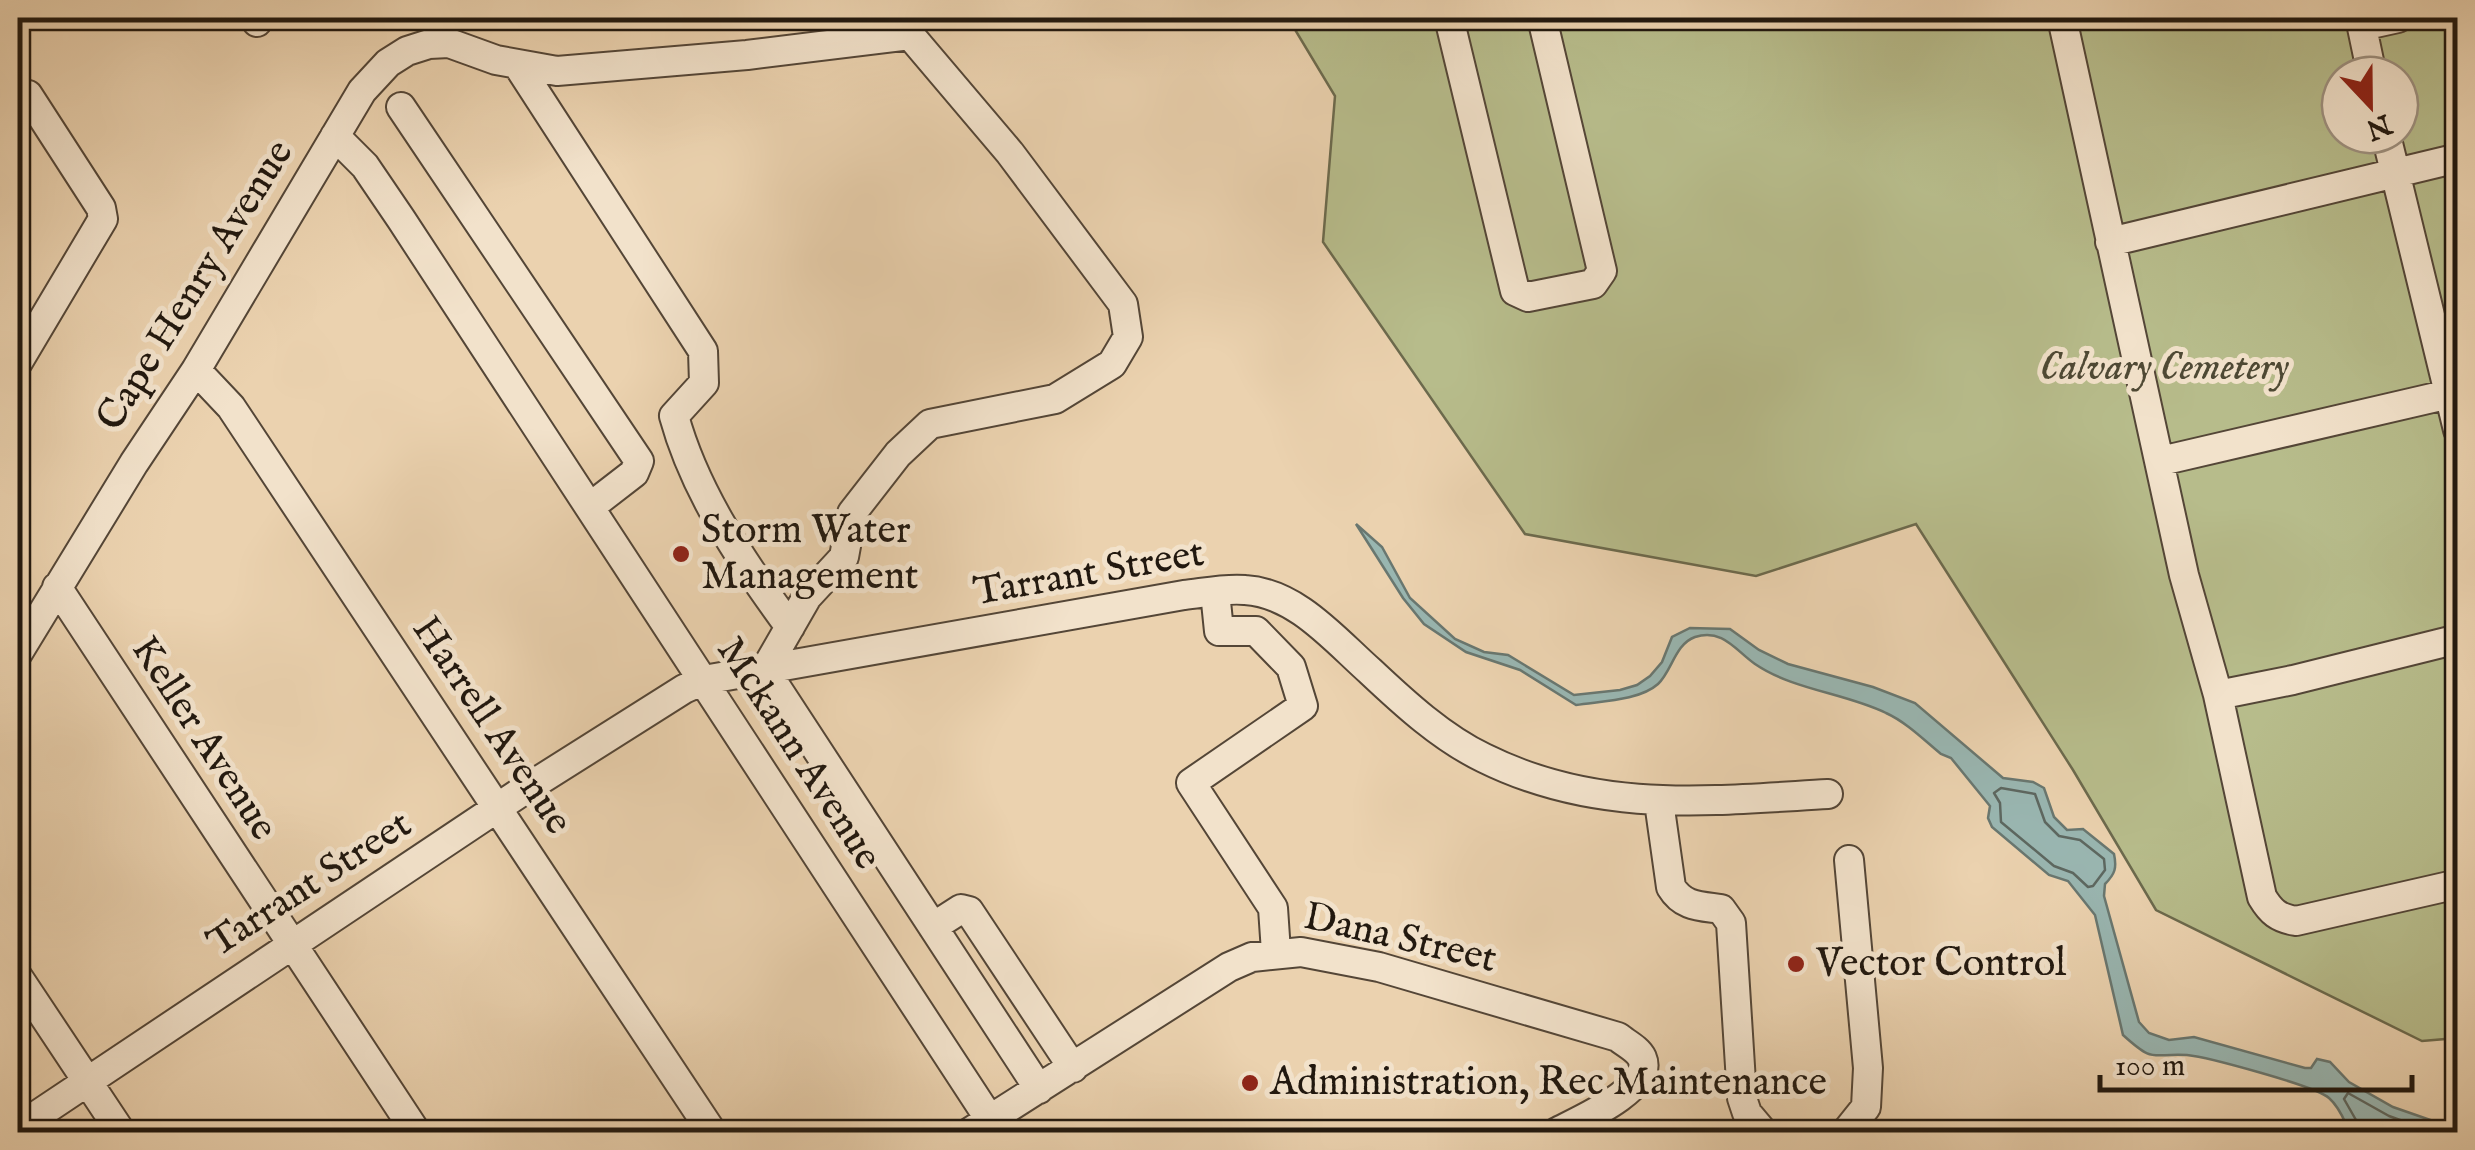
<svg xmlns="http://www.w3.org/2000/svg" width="2475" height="1150" viewBox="0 0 2475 1150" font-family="'IM FELL English',serif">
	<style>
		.green { fill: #b7bc8b; stroke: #6c6a4d; stroke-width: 2.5; fill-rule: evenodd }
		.water { fill: #99b6b1; stroke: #697770; stroke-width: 2.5 }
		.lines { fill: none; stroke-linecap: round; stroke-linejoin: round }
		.shore { stroke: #5d6760; stroke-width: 2.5 }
		.minor-casing { stroke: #544637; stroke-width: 32 }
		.minor { stroke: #f2e2cb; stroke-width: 28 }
		.poi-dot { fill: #8f2418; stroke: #f2e2cb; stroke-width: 4 }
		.labels { text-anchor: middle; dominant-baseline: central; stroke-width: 10; stroke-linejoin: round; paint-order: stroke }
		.street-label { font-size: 40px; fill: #21180f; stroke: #f2e2cb }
		.park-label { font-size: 40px; font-style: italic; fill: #4e4934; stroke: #f2e2cb }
		.poi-label { font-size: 40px; fill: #21180f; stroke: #f2e2cb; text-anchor: start }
	</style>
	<rect width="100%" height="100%" fill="#ebd2af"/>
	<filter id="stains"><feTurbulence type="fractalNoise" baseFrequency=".002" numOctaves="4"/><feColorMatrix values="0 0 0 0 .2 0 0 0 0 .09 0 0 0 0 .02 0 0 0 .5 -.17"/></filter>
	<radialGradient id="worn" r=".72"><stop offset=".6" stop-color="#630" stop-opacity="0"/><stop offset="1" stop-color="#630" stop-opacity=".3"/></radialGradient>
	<path class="green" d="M1288 18H2457V1038L2422 1041 2156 910 2073 770 1916 524 1756 576 1525 534 1323 242 1335 96ZM2340 75H2400V135H2340Z"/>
	<path class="water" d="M1356 524 1382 547 1410 598 1455 639 1484 652 1508 655 1574 695 1620 690 1637 685 1650 676 1662 662 1672 637 1690 628 1730 629 1759 650 1788 664 1873 687 1915 703 2003 778 2033 782 2044 788 2054 817 2067 830 2083 829 2114 854C2117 868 2115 874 2105 884L2104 896 2139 1022 2149 1033 2169 1040 2194 1037 2305 1068H2311L2317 1059 2330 1062 2349 1082 2393 1107 2436 1122 2457 1121V1132H2344L2346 1124C2342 1115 2337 1105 2329 1098 2316 1086 2207 1057 2187 1055 2150 1053 2155 1064 2123 1035L2095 915 2068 881 2049 875 1992 827 1988 818 1990 806 1951 758 1941 754C1924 740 1906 722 1886 713 1845 693 1793 690 1755 664 1736 651 1723 628 1695 637 1675 644 1672 671 1658 684 1639 701 1600 701 1576 705L1520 670 1466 652 1424 624 1403 598Z"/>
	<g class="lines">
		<path class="shore" d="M2001 788 2035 794 2045 822 2059 836 2080 840 2104 859 2105 870 2093 886 2088 887 2073 873 2054 866 2001 822 2000 803 1994 793Z
			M2354 1132 2356 1120 2344 1099 2348 1093 2389 1116 2433 1132 2458 1131"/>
		<g class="minor-casing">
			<path id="minor" d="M255 18 257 22
				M1449 18 1515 291 1528 297 1593 284 1602 271 1542 18
				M2062 18 2184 575 2218 695 2262 897C2271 912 2278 918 2296 921L2458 884
				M2360 18 2372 75
				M2362 26 2398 18
				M517 64 703 351 704 383 674 416C695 493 743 563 790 627
				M401 107 639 461 634 473 590 507
				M2386 135 2458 430
				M335 136 365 166 401 219 998 1132
				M2110 242 2458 158
				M18 362 103 219 101 208 28 95
				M196 370 231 407 712 1132
				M2161 461 2458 392
				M57 587 416 1132
				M1215 592 1219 631H1256L1291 667 1303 706 1191 783 1273 908 1276 952
				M18 653 134 463 196 370 362 91 388 63 407 51 429 44 449 43 496 60 557 71 747 55 910 35 1010 153 1123 304 1128 337 1112 364 1055 399 930 424 898 454 852 513 844 557 807 597 765 670 1039 1089
				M2218 695 2293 680 2458 639
				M1659 802 1671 887C1683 907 1700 906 1721 909L1731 923 1742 1098 1747 1113 1763 1132
				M933 927 961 909 969 911 1073 1068
				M18 977 121 1132
				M18 1128 521 792 684 689 704 680 1184 595C1203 593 1225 588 1245 590 1296 593 1334 639 1370 671 1404 703 1442 738 1484 758 1597 814 1707 801 1828 794
				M970 1132 1229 967 1252 957 1301 952 1379 967 1618 1037C1625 1043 1638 1049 1642 1058 1655 1088 1578 1121 1557 1132
				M1846 1132 1866 1107 1868 1068 1849 860"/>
		</g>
		<use href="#minor" class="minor"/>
	</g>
	<g class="poi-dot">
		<circle cx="681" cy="554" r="10"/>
		<circle cx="1796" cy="964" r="10"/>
		<circle cx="1250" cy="1083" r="10"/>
	</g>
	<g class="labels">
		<g class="street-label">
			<text transform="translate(196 286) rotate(-58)">Cape Henry Avenue</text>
			<text transform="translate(1089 574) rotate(-10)">Tarrant Street</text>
			<text transform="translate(491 726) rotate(56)">Harrell Avenue</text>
			<text transform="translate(203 739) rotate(57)">Keller Avenue</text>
			<text transform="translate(798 754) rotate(57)">Mckann Avenue</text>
			<text transform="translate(310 885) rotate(-33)">Tarrant Street</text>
			<text transform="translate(1400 939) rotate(13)">Dana Street</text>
		</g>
		<g class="park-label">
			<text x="2164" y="368">Calvary Cemetery</text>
		</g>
		<g class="poi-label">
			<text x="701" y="531">Storm Water<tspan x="701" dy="46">Management</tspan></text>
			<text x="1816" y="964">Vector Control</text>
			<text x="1270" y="1083">Administration, Rec Maintenance</text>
		</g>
	</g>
	<rect width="2475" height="1150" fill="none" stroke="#ebd2af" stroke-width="60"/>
	<rect x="20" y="20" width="2435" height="1110" fill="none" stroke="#21180f" stroke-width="5"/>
	<rect x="30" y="30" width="2415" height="1090" fill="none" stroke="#21180f" stroke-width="2.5"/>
	<g transform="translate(2370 105) rotate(158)"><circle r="48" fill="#f2e2cb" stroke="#9e9180" stroke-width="2.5"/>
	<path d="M0-8L18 38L0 25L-18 38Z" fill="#8f2418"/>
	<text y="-15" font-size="28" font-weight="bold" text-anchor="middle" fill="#21180f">N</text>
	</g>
	<path d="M2100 1075v15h312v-15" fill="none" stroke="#21180f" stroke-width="5"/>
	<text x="2115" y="1075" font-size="30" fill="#21180f" stroke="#f2e2cb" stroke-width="8" paint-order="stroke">100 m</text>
	<rect width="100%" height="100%" filter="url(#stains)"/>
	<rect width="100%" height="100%" fill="url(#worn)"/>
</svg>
